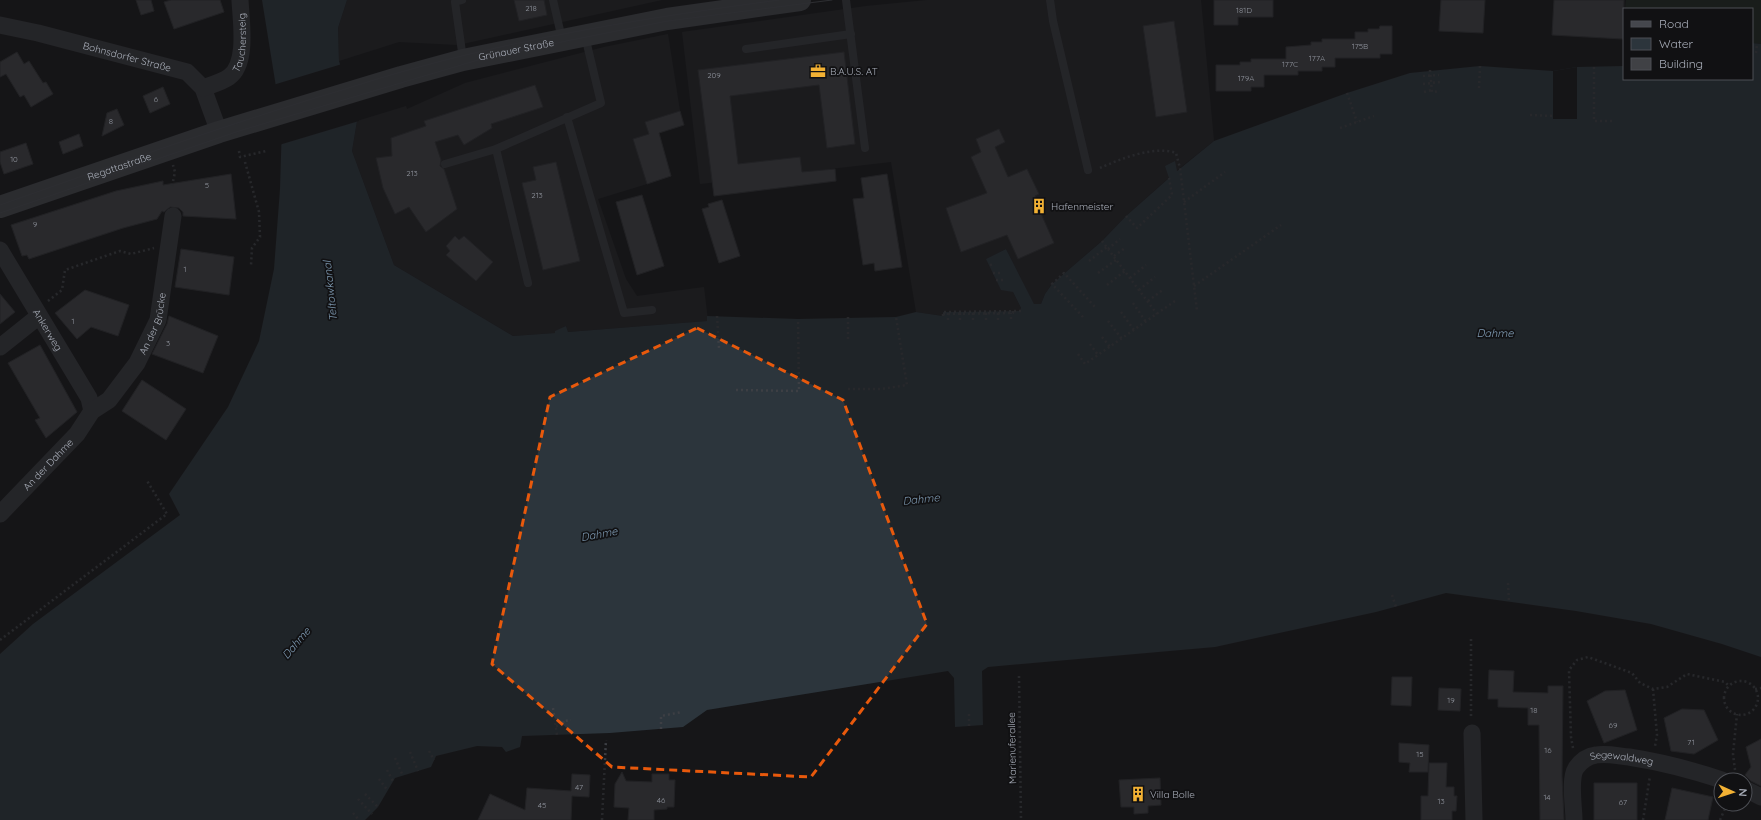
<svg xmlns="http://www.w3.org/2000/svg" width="1761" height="820" viewBox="0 0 1761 820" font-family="Quicksand,sans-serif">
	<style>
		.built { fill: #222225 }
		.green { fill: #1e261f }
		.water { fill: #2c353c }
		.pier { fill: #161618 }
		.building { fill: #404145; stroke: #303034 }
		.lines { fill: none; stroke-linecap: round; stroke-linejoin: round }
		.path { stroke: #3d3f44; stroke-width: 2.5; stroke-dasharray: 2 3; stroke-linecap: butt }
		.lane { stroke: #37383d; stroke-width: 8 }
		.street { stroke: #37383d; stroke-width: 17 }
		.secondary { stroke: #45474d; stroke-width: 22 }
		.tram { stroke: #4a4c52; stroke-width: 1 }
		.marked { fill: none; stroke: #e8590c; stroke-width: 3; stroke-dasharray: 8 5; stroke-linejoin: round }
		.labels { text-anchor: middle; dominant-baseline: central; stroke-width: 3.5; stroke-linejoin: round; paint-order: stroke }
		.number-label { font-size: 8px; fill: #8e929b }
		.street-label { font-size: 10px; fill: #a8adb8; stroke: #111113 }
		.poi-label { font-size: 10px; fill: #a8adb8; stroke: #111113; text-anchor: start }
		.water-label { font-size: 11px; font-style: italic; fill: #7f9bb3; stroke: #111113 }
	</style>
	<rect width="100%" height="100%" fill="#161618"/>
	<path class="built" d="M347 0H662L458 45 399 42 339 61 338 28Z
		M927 0H1201L1214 141 1180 168 1126 216 1102 241 1052 284 1045 294 1041 304 1034 305 1006 249 987 259 1013 292 1021 308V311L943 312V316L916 312 891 162 700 184 682 32 866 6Z
		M668 34 680 111 645 122 649 134 633 139 647 184 598 199 626 279 637 296 704 287 708 321 568 332 566 326 555 333 513 336 394 265 352 151 357 121 406 106 407 109 465 83 604 47Z"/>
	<path class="green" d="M1626 0H1761V44L1752 43V9H1625Z"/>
	<path class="water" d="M262 0H347L338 28 339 61 357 121 352 151 394 265 513 336 555 333V331L566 326 568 332 707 321V316L798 319 896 317 916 312 943 316V312L1020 311 1021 308 1013 292 1001 290 986 259 1006 249 1034 304H1041L1045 294 1052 284 1102 241 1126 216 1169 178 1165 166 1175 161 1177 171 1214 141 1347 93 1410 73 1480 66 1553 71 1577 67 1624 66V79H1752V43L1761 44V657L1722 644 1651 624 1576 611 1446 593 1376 612 1215 647 988 667 982 671 983 725 955 727 954 678 948 671 707 710 683 727 610 733 522 736 520 747 506 752 502 747 477 746 436 756 431 767 395 778 378 807 365 820H0V654L33 624 180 515 169 494 228 407 259 341 274 269 280 189 282 124Z"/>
	<path class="pier" d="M342 64 359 121 279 145 280 124 273 85Z
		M1577 67V119H1553V71Z"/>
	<path class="building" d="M136 0H151L154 11 141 15Z
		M171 0H220L224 12 174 29 164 2Z
		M514 0H544L547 15 519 21Z
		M1214 0H1273V17H1238V25H1214Z
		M1441 0H1485L1483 33 1439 31Z
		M1554 0H1624L1623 39 1552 35Z
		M1174 21 1187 112 1156 117 1143 26Z
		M1380 26H1392V54H1380V58H1335V67H1322V71H1298V75H1264V87H1251V91H1216V65H1240V62H1251V59H1286V47L1311 45V42H1322V39H1355V32H1368V29H1379Z
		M17 52 24 64 29 61 43 83 46 82 53 94 31 107 24 95 20 97 6 74 0 77V62Z
		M844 52 855 144 827 148 819 85 730 96 738 164 800 157 802 172 835 169 836 181 714 196 698 70Z
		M535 85 543 107 491 124 492 128 464 145 458 135 435 142 441 160 440 166 444 169 457 209 426 232 409 207 395 214 383 188 376 158 392 156 391 138 426 126 424 121Z
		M163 87 170 104 150 113 143 96Z
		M117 109 124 125 102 136 107 113Z
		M680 111 684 125 659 133 671 176 647 184 633 139 649 134 645 122Z
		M999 129 1005 142 995 147 1008 177 1027 169 1039 194 1035 196 1040 208 1039 209 1054 243 1018 259 1007 235 961 252 946 208 987 193 971 157 981 152 976 139Z
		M79 134 83 146 63 154 59 142Z
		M26 143 33 164 4 174 0 162V152Z
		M556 162 580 261 543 270 522 183 536 180 533 167Z
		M231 174 236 219 183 216V212L179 208 170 207 164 212 162 211 157 219 123 228 29 259 27 255 22 256 11 225 116 191 163 181V185Z
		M887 174 902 267 875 271 874 263 863 265 853 199 864 198 861 178Z
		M642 195 664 266 637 275 616 202Z
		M722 200 740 256 719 263 702 209 709 207 708 204Z
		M455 236 459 240 464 236 493 262 476 281 446 255 450 251 446 246Z
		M181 249 234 257 229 295 175 287Z
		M85 290 129 305 118 336 91 327 77 339 55 313Z
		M0 294 15 312 0 324Z
		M169 316 218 336 203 373 152 354 167 324Z
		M40 345 77 412 46 438 35 420 40 418 8 363Z
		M142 380 186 409 166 440 122 411Z
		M1489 670 1514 671 1513 692 1548 693V686H1563L1562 776 1564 820H1540L1539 725H1528V708L1498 707V699H1488Z
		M1392 677H1412L1411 706 1391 705Z
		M1439 688 1461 689 1460 711 1438 710Z
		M1625 690 1637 730 1604 743 1587 701 1605 691Z
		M1682 709 1704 710 1718 740 1694 754 1671 751 1664 718Z
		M1761 739V786L1751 781 1745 775 1751 767 1746 747Z
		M1399 743 1429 745 1428 772H1409L1410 763 1399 762Z
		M1429 763H1447L1446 787H1454V796H1457L1456 811H1452V820H1421V796H1428Z
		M622 772 626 781 652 782V774H669V780H675L674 807H667V809L654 810V820H628L629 808 614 807 615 784Z
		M572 774 590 775 589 797 572 796 571 820H478L490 794 525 810 527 788 571 791Z
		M1160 778 1161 805 1148 806V813L1134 814V807H1121L1119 780Z
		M1594 783H1637V820H1594Z
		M1672 788 1713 797 1708 820H1665Z"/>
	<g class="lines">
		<path class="path" d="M1756 53 1757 44
			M1594 67V121H1615
			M1430 70 1432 92 1440 91
			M1423 76 1439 75
			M1423 84 1440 82
			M1479 88 1480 66
			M1424 92 1432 90
			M1347 93 1357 122
			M1530 115 1553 116
			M1340 128 1374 116
			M239 151 240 157 266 151
			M245 162 259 212 260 237 252 248 251 265
			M1100 168C1120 159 1155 145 1176 153L1180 168 1197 311
			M172 186 175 172 173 165
			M1184 202 1225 172
			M1126 216 1137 228 1172 195 1169 178
			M1102 241 1157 314
			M1108 249 1120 239
			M1114 256 1125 248
			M1089 261 1107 247
			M990 265 995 264
			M993 273H1001
			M1098 273 1116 260
			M1130 278 1146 265
			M996 280H1004
			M1107 285 1125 271
			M1194 286 1281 225
			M1139 290 1155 277
			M48 301 62 290 65 270 120 251 131 254 154 248
			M1148 301 1164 289
			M1133 303 1146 322
			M1121 312 1134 330
			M948 313V320
			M973 313V321
			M943 314 1013 313V311
			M717 316 719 348
			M943 316V312L1021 311
			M848 317V341
			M1083 317 1052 284 1064 273 1095 307
			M1011 319V313
			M960 320V313
			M986 320V313
			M998 320V313
			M1108 321 1122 339
			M1102 337 1110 347
			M1090 344 1098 355
			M1078 354 1085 364 1175 301
			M848 389H881L907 385 896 317
			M736 390 799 391 798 319
			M1508 583 1509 602
			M1392 595 1396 607
			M1471 639V718
			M0 640 167 514 146 479
			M1019 676 1021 820
			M1724 698a17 17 0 1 1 34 0a17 17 0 1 1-34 0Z
			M1653 689 1657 735 1655 746
			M1755 689 1761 688
			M553 708 557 735
			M556 726 564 725 563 721 571 720
			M969 726V714
			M661 729V716L682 712
			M1573 748 1571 737 1569 670 1577 660 1588 657 1632 673 1640 683 1653 689 1667 687 1687 674 1725 682 1729 686
			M429 751 434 760
			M410 752 418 771
			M395 758 403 776
			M387 770 393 781
			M1735 770 1733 754 1737 714
			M379 779 388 791
			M365 794 378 807
			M358 799 372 814
			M353 813 359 820
			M602 820 606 740
			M1643 820 1650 776
			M1720 820 1727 804"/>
		<path class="lane" d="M462 0 455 2 463 59
			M553 0 562 39
			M846 0 865 148
			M1050 0 1053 21 1088 170
			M746 49 851 34
			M567 117 624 313 652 310
			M496 149 528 283
			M445 164 496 149 601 103 585 36"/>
		<g class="street">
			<path id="s1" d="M0 25 38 33 187 72 203 88 219 132"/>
			<path id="s2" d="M203 88C211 85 222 82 229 77 248 64 241 21 240 0"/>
			<path id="s3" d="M0 250 89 398 92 411"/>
			<path d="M0 347 39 316"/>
			<path id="s4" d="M0 514 77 434 92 411 109 400 137 363 158 320 173 216"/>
			<path d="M1472 733 1474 820"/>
			<path d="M1745 789 1761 797"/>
			<path id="s5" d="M1574 820C1574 807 1569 779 1576 768 1581 761 1588 756 1596 755 1607 753 1618 756 1629 757 1661 762 1692 770 1722 780"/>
		</g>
		<path class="secondary" id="s6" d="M0 207 219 132 401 77 463 60 667 19 800 0"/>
		<path class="tram" d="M0 205C105 168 209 131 315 98 344 90 372 80 401 72 524 37 652 17 779 0
			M0 213 239 131 478 60 571 40 668 21 832 0"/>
	</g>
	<path d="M0 0H1761V820H0ZM697 328 843 400 927 624 811 777 612 767 492 664 550 397Z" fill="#161618" fill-opacity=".55" fill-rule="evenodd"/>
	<path class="marked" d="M697 328 843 400 927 624 811 777 612 767 492 664 550 397Z"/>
	<defs>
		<g id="office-bare" transform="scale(1.2)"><path d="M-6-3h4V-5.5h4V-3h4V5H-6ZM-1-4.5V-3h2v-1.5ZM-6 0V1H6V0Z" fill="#f2b134" stroke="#111113" stroke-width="2.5" paint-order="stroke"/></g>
		<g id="building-bare" transform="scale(1.2)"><path d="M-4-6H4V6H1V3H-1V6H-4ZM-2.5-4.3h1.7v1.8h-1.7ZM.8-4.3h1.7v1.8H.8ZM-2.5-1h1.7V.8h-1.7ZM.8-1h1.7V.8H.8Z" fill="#f2b134" stroke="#111113" stroke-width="2.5" paint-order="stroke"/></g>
	</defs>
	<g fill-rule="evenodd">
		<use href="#office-bare" x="818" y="71"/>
		<use href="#building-bare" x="1039" y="206"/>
		<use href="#building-bare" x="1138" y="794"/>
	</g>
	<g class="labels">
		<g class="number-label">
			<text x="531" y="8">218</text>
			<text x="1244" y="10">181D</text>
			<text x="1360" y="46">175B</text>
			<text x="1317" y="58">177A</text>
			<text x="1290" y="64">177C</text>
			<text x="714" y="75">209</text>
			<text x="1246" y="78">179A</text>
			<text x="156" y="99">6</text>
			<text x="111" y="121">8</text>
			<text x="14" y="159">10</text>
			<text x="412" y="173">213</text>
			<text x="207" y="185">5</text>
			<text x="537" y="195">213</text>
			<text x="35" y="224">9</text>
			<text x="185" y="269">1</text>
			<text x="73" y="321">1</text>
			<text x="168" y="343">3</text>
			<text x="1451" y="700">19</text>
			<text x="1534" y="710">18</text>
			<text x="1613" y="725">69</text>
			<text x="1691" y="742">71</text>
			<text x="1548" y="750">16</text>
			<text x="1420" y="754">15</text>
			<text x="579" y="787">47</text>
			<text x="1547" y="797">14</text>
			<text x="661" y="800">46</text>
			<text x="1441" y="801">13</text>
			<text x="1623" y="802">67</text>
			<text x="542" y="805">45</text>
		</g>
		<g class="street-label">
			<text stroke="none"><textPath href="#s2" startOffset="66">Tauchersteig</textPath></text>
			<text stroke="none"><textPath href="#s6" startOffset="540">Grünauer Straße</textPath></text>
			<text stroke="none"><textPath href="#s1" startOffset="131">Bohnsdorfer Straße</textPath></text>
			<text stroke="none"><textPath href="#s6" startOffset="126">Regattastraße</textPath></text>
			<text stroke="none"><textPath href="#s4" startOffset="248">An der Brücke</textPath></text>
			<text stroke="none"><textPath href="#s3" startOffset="93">Ankerweg</textPath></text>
			<text stroke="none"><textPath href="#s4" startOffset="69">An der Dahme</textPath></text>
			<text transform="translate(1012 748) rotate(-91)">Marienuferallee</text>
			<text stroke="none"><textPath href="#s5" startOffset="103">Segewaldweg</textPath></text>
		</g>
		<g class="poi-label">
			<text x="830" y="71">B.A.U.S. AT</text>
			<text x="1051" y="206">Hafenmeister</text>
			<text x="1150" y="794">Villa Bolle</text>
		</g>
		<g class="water-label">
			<text transform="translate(330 291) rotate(-96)">Teltowkanal</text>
			<text x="1495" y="333">Dahme</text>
			<text transform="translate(921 499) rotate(-6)">Dahme</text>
			<text transform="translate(599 534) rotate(-10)">Dahme</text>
			<text transform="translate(296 643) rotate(-50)">Dahme</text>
		</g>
	</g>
	<rect x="1623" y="8" width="130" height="72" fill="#111113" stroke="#4d4f55"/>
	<rect x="1631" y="21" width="20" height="6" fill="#45474d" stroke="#4d4f55"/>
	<text x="1659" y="28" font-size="12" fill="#a8adb8">Road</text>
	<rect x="1631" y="38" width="20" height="12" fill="#2c353c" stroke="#4d4f55"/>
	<text x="1659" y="48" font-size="12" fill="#a8adb8">Water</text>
	<rect x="1631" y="58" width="20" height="12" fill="#404145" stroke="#4d4f55"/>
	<text x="1659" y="68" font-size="12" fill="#a8adb8">Building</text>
	<g transform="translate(1733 792) rotate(93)"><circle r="19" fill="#111113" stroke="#4d4f55"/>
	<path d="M0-3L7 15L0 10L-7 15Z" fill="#f2b134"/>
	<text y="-6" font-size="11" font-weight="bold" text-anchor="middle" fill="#a8adb8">N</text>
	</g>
</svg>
